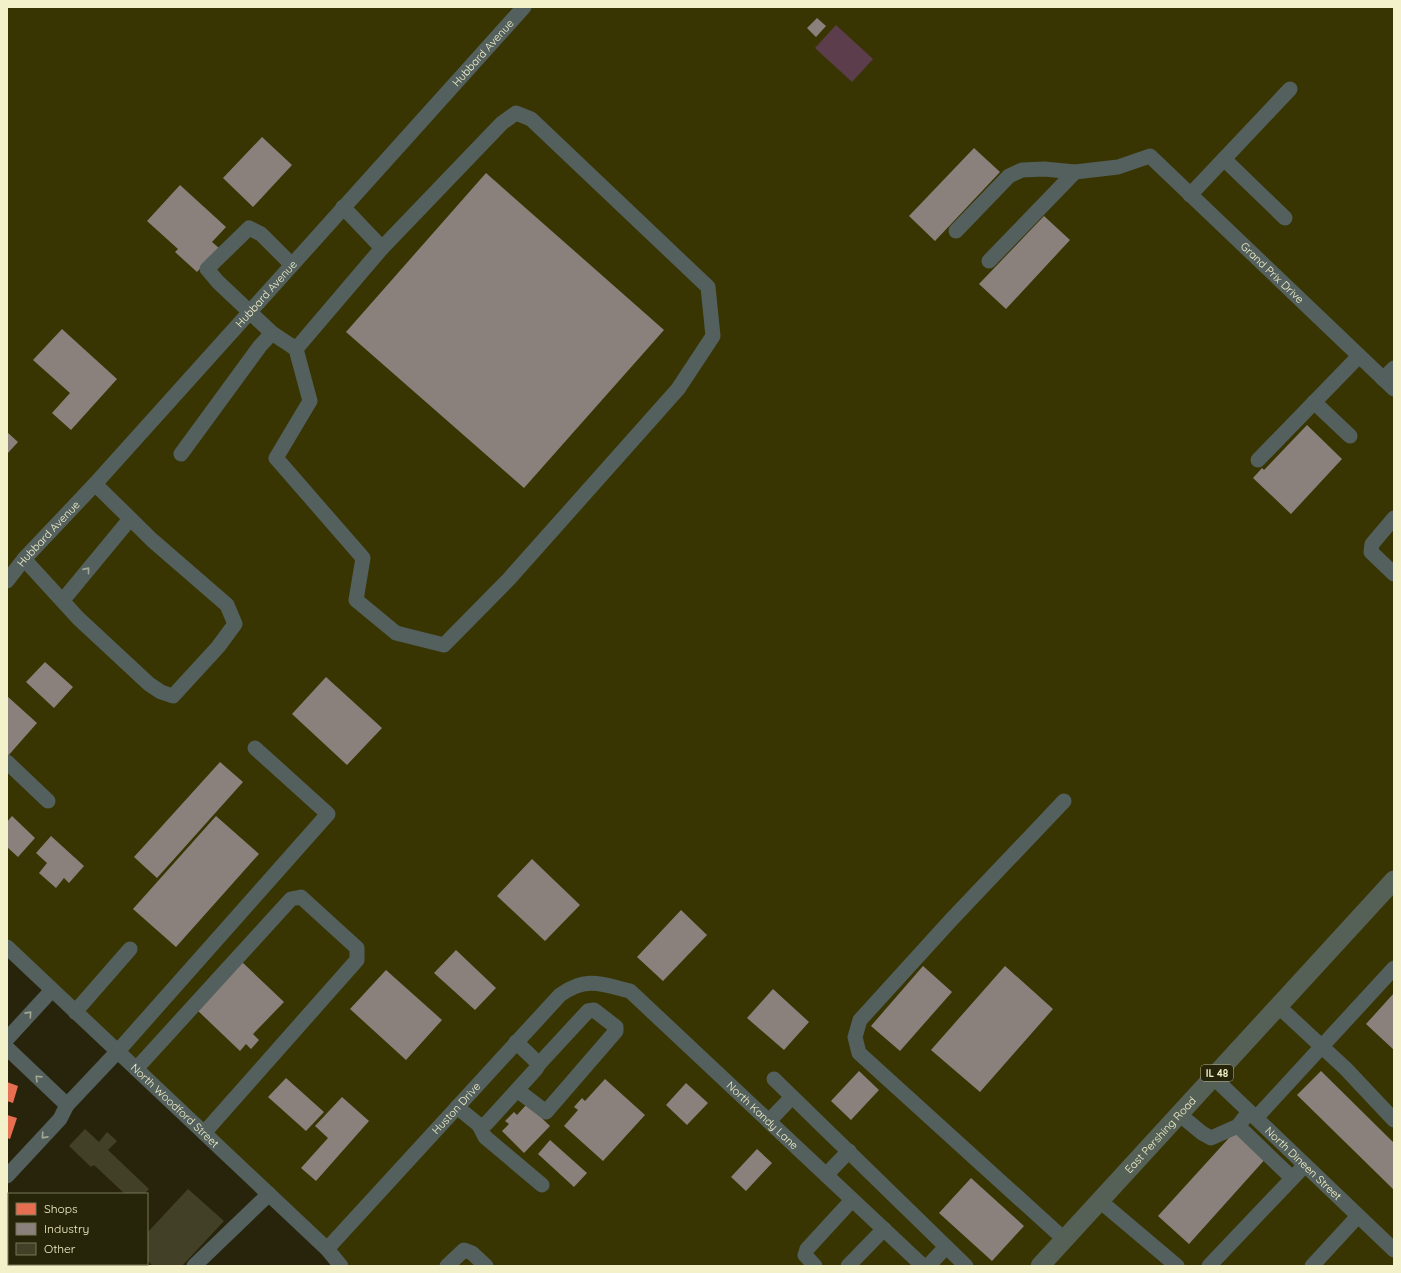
<svg xmlns="http://www.w3.org/2000/svg" width="1401" height="1273" viewBox="0 0 1401 1273" font-family="Quicksand,sans-serif">
	<style>
		.built { fill: #393503 }
		.green { fill: #5c3d4b }
		.shops { fill: #e76f51 }
		.industry { fill: #8a817c }
		.building { fill: #434028 }
		.lines { fill: none; stroke-linecap: round; stroke-linejoin: round }
		.minor { stroke: #53605e; stroke-width: 15 }
		.major { stroke: #556057; stroke-width: 19 }
		.oneway { stroke: #a3a894 }
		.labels { text-anchor: middle; dominant-baseline: central; stroke-width: 4; stroke-linejoin: round; paint-order: stroke }
		.shield { fill: #262409; stroke: #b6b48f; stroke-width: 1 }
		.shield-label { font-size: 10px; font-weight: bold; fill: #f3f1c9 }
		.street-label { font-size: 11px; fill: #f3f1c9; stroke: #262409 }
	</style>
	<rect width="100%" height="100%" fill="#27240b"/>
	<path class="built" d="M7 7H1394V1266H341L7 947Z"/>
	<path class="green" d="M836 25 873 59 852 82 815 48Z"/>
	<path class="shops" d="M7 1082 18 1086 13 1103 7 1101Z
		M7 1115 17 1118 10 1139 7 1138Z"/>
	<path class="industry" d="M817 18 826 26 816 37 807 28Z
		M262 137 292 165 253 207 223 178Z
		M974 148 1000 172 935 241 909 216Z
		M486 173 664 330 524 488 346 332Z
		M180 185 226 227 212 242 219 248 197 272 175 252 178 249 147 221Z
		M1044 216 1070 240 1006 309 979 284Z
		M62 329 117 379 71 430 52 413 70 393 33 360Z
		M1307 425 1342 459 1291 514 1253 478 1262 468 1264 470Z
		M7 432 18 442 7 454Z
		M45 662 73 687 54 708 26 682Z
		M326 677 382 728 347 765 292 714Z
		M7 696 37 723 7 757Z
		M220 762 243 782 157 878 134 857Z
		M12 816 35 838 18 857 7 847V822Z
		M216 816 259 854 176 947 133 909Z
		M51 836 84 866 69 883 64 878 56 888 39 873 47 863 36 853Z
		M532 859 580 905 545 941 497 896Z
		M681 910 707 935 663 981 637 957Z
		M456 950 496 988 475 1010 434 973Z
		M242 962 284 1002 253 1034 259 1040 251 1049 246 1044 240 1051 196 1009Z
		M923 966 952 992 900 1051 871 1026Z
		M1005 966 1053 1009 980 1092 931 1050Z
		M386 970 442 1020 406 1060 350 1009Z
		M773 989 809 1022 784 1050 747 1018Z
		M1394 993V1050L1366 1024Z
		M859 1071 879 1090 851 1120 831 1101Z
		M1321 1071 1394 1143V1190L1297 1095Z
		M286 1078 324 1112 306 1131 268 1097Z
		M605 1079 645 1115 603 1161 564 1126 578 1110 574 1107 582 1098 585 1101Z
		M686 1083 708 1103 687 1125 666 1105Z
		M342 1097 369 1121 316 1181 301 1168 328 1138 315 1126Z
		M527 1104 550 1126 524 1153 502 1131 509 1124 505 1121 514 1112 517 1115Z
		M1238 1128 1268 1156 1189 1244 1158 1216Z
		M550 1140 587 1173 574 1187 538 1154Z
		M757 1149 772 1163 746 1191 731 1177Z
		M971 1178 1024 1226 992 1261 939 1213Z"/>
	<path class="building" d="M85 1129 99 1142 107 1132 117 1141 108 1150 149 1189 144 1194H125L94 1165 91 1167 69 1146Z
		M188 1189 224 1221 182 1266H153L147 1260V1233Z"/>
	<g class="lines">
		<g class="minor">
			<path d="M1224 159 1285 218"/>
			<path d="M1190 195 1290 89"/>
			<path d="M343 207 382 248"/>
			<path id="s1" d="M956 231 1009 176 1022 170 1044 169 1075 172 1118 167 1150 156 1394 389"/>
			<path d="M989 261 1075 172"/>
			<path d="M291 264 261 234 249 228 207 269 218 282 272 333 296 349 310 401 276 458 363 558 356 600 396 633 444 645 509 579 678 389 713 336 708 287 531 119 516 113 502 123 382 248 296 349"/>
			<path d="M1383 379 1394 368"/>
			<path d="M1314 402 1350 436"/>
			<path d="M181 454 260 346 272 333"/>
			<path d="M1258 460 1359 356"/>
			<path d="M1394 518 1372 544 1371 552 1394 574"/>
			<path d="M24 559 78 618 149 684 161 692 173 696 218 647 235 624 227 605 152 540 95 484"/>
			<path id="s2" d="M7 581 24 559 95 484 524 7"/>
			<path d="M63 600 130 519"/>
			<path d="M7 762 48 801"/>
			<path d="M1064 801 951 920 860 1020 855 1037 859 1053 1064 1239"/>
			<path id="s3" d="M7 947 327 1249 341 1266"/>
			<path d="M1278 1006 1346 1069 1394 1120"/>
			<path d="M75 1012 130 949"/>
			<path d="M7 1039 52 990"/>
			<path d="M7 1048 67 1105"/>
			<path d="M136 1069 291 899 301 897 357 948V960L204 1133"/>
			<path id="s4" d="M1213 1077 1394 1250"/>
			<path d="M774 1079 966 1266"/>
			<path d="M517 1090 546 1112 616 1031V1027L594 1010 588 1011 539 1064"/>
			<path d="M457 1107 479 1125 486 1124 536 1069 539 1064 516 1042"/>
			<path d="M1179 1114 1202 1133 1211 1138 1238 1126 1249 1112"/>
			<path d="M1256 1118 1394 968"/>
			<path d="M769 1121 792 1097"/>
			<path d="M479 1125 485 1137 542 1185"/>
			<path d="M1238 1126 1292 1178"/>
			<path d="M826 1175 849 1151"/>
			<path d="M7 1176 60 1119 67 1105 118 1051 328 814 255 748"/>
			<path d="M1100 1201 1177 1266"/>
			<path id="s5" d="M327 1249 560 995C586 976 602 984 630 991L923 1266"/>
			<path d="M194 1266 269 1194"/>
			<path d="M447 1266 464 1250 472 1253 486 1266"/>
			<path d="M815 1266 805 1255 807 1249 852 1200"/>
			<path d="M848 1266 884 1229"/>
			<path d="M928 1266 946 1247"/>
			<path d="M1209 1266 1305 1165"/>
			<path d="M1312 1266 1358 1216"/>
		</g>
		<path class="major" id="s6" d="M1040 1266 1394 880"/>
	</g>
	<defs><path id="oneway-chevron" d="M-2-3.5L2.5 0L-2 3.5" fill="none" stroke-width="1.6" stroke-linecap="round" stroke-linejoin="round"/></defs>
	<g class="oneway">
		<use href="#oneway-chevron" transform="translate(87 570) rotate(-51)"/>
		<use href="#oneway-chevron" transform="translate(29 1014) rotate(-48)"/>
		<use href="#oneway-chevron" transform="translate(38 1078) rotate(-136)"/>
		<use href="#oneway-chevron" transform="translate(44 1136) rotate(132)"/>
	</g>
	<g class="labels">
		<rect class="shield" x="1201" y="1065" width="32" height="16" rx="3"/>
		<g class="shield-label">
			<text x="1217" y="1073">IL 48</text>
		</g>
		<g class="street-label">
			<text stroke="none"><textPath href="#s2" startOffset="711">Hubbard Avenue</textPath></text>
			<text stroke="none"><textPath href="#s1" startOffset="390">Grand Prix Drive</textPath></text>
			<text stroke="none"><textPath href="#s2" startOffset="387">Hubbard Avenue</textPath></text>
			<text stroke="none"><textPath href="#s2" startOffset="63">Hubbard Avenue</textPath></text>
			<text stroke="none"><textPath href="#s3" startOffset="231">North Woodford Street</textPath></text>
			<text stroke="none"><textPath href="#s5" startOffset="191">Huston Drive</textPath></text>
			<text stroke="none"><textPath href="#s5" startOffset="600">North Kandy Lane</textPath></text>
			<text stroke="none"><textPath href="#s6" startOffset="178">East Pershing Road</textPath></text>
			<text stroke="none"><textPath href="#s4" startOffset="125">North Dineen Street</textPath></text>
		</g>
	</g>
	<rect width="1401" height="1273" fill="none" stroke="#f3f1c9" stroke-width="16"/>
	<rect x="8" y="1193" width="140" height="72" fill="#262409" stroke="#787656"/>
	<rect x="16" y="1203" width="20" height="12" fill="#e76f51" stroke="#787656"/>
	<text x="44" y="1213" font-size="12" fill="#f3f1c9">Shops</text>
	<rect x="16" y="1223" width="20" height="12" fill="#8a817c" stroke="#787656"/>
	<text x="44" y="1233" font-size="12" fill="#f3f1c9">Industry</text>
	<rect x="16" y="1243" width="20" height="12" fill="#434028" stroke="#787656"/>
	<text x="44" y="1253" font-size="12" fill="#f3f1c9">Other</text>
</svg>
